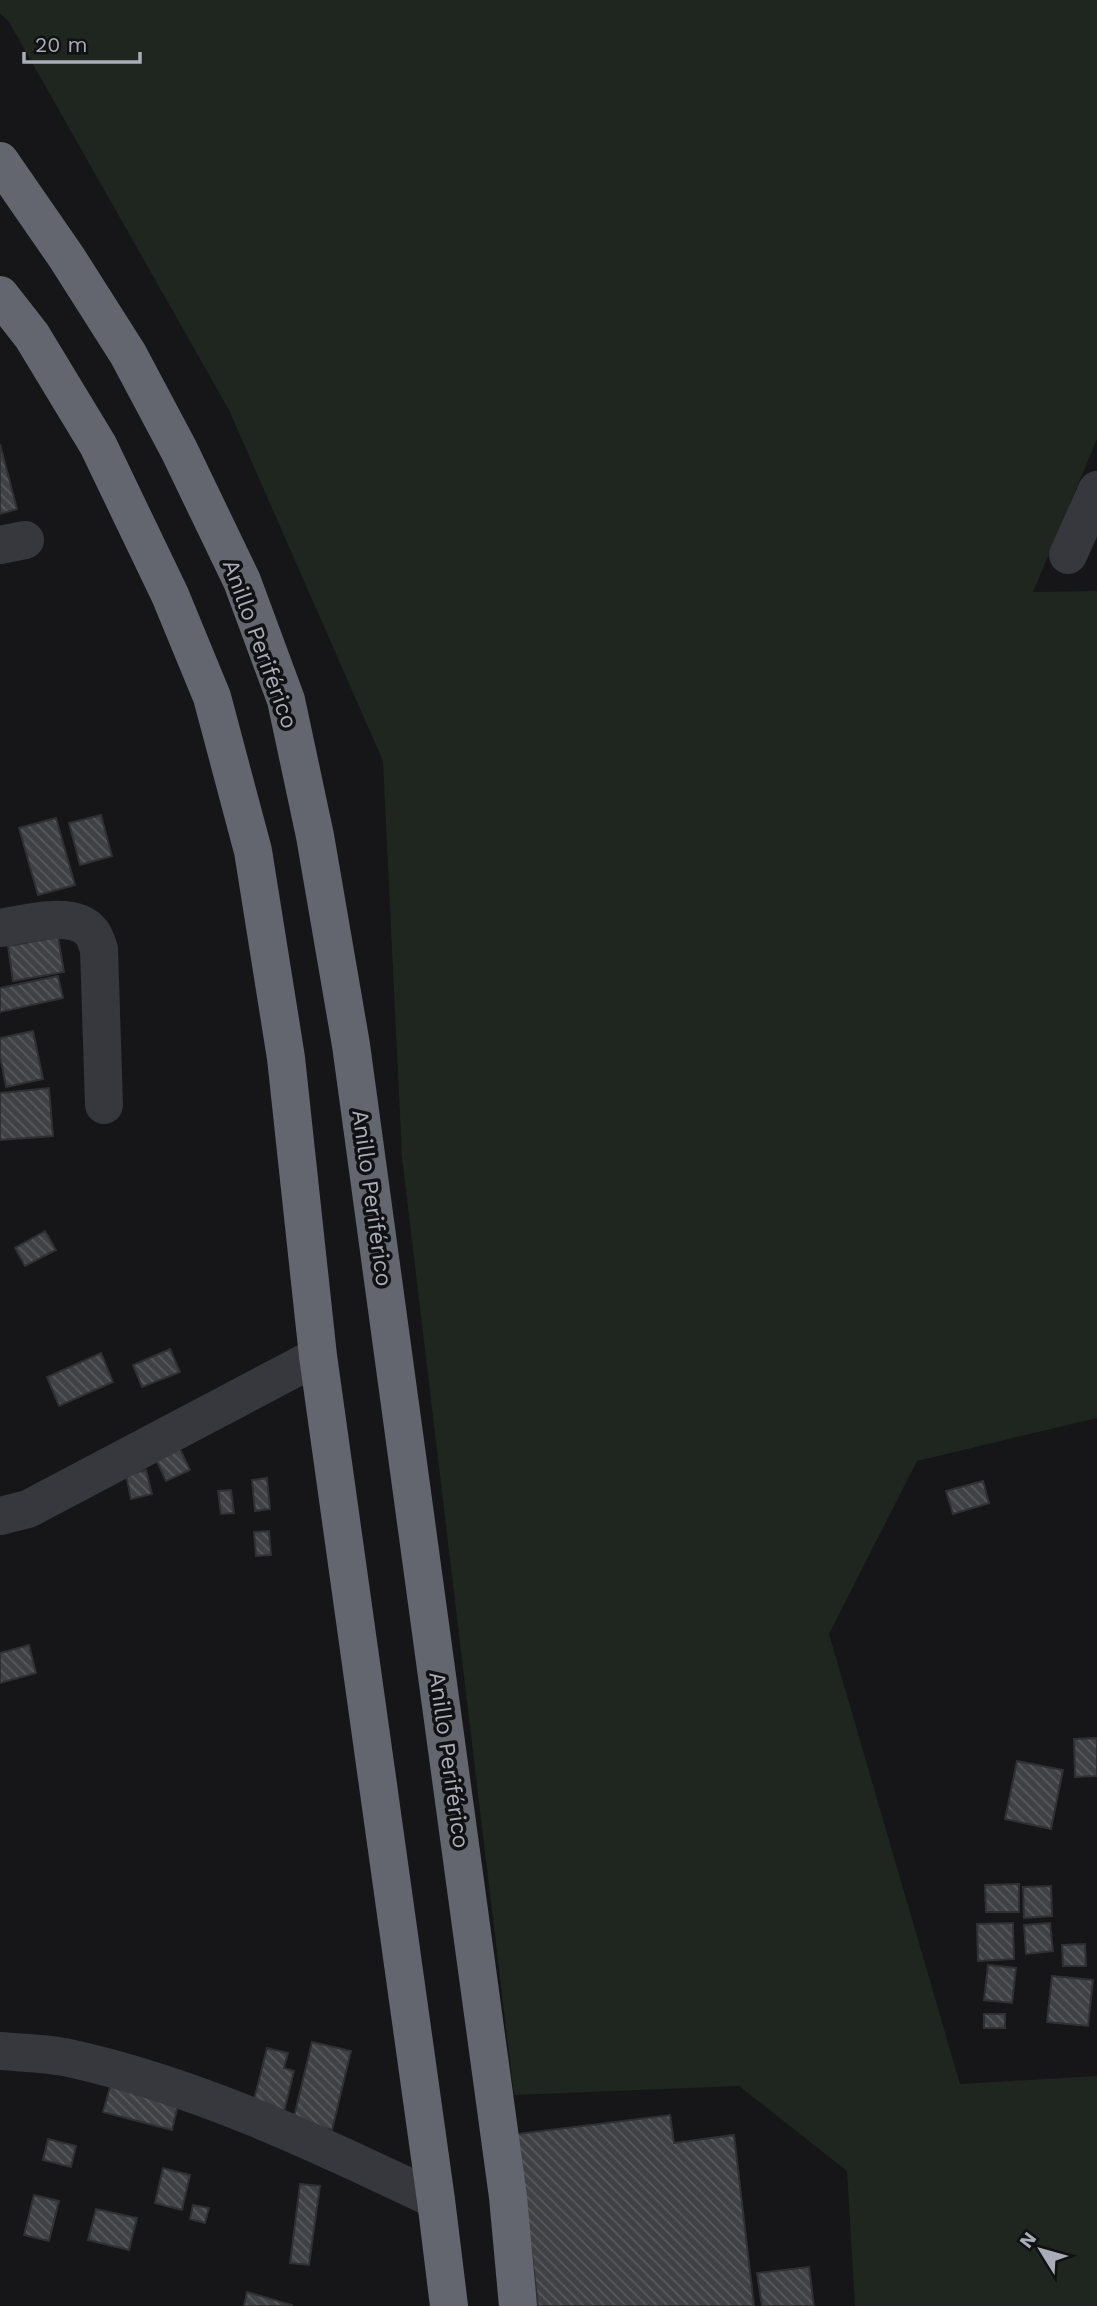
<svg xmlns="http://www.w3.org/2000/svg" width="1097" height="2306" viewBox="0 0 1097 2306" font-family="'Work Sans',sans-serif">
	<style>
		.green { fill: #1e261f }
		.building { fill: url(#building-back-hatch); stroke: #303034; stroke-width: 2 }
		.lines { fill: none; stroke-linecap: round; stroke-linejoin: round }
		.street { stroke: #37383d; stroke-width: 38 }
		.highway { stroke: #63666e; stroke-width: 38 }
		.labels { text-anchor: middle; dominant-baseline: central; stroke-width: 7; stroke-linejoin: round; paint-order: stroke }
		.street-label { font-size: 23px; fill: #a8adb8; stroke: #111113 }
	</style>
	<defs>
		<pattern id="building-back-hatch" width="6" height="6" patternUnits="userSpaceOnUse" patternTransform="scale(1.75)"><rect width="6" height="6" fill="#404145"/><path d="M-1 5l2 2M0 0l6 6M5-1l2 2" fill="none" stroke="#595a5e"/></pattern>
	</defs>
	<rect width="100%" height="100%" fill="#161618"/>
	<path class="green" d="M0 0H1097V439L1033 592 1097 591V1418L917 1461 829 1634 960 2084 1097 2076V2306H855L847 2171 739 2086 514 2095 402 1157 383 761 229 410 9 22 0 13Z"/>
	<path class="building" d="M0 444 17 509 0 514Z
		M101 815 112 856 80 865 69 823Z
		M56 818 75 885 38 895 19 828Z
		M58 937 64 972 13 981 8 946Z
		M58 976 63 998 0 1012V988Z
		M33 1031 43 1079 6 1087 0 1056V1038Z
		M49 1088 53 1136 0 1140V1093Z
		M45 1231 56 1250 25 1266 15 1248Z
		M170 1349 180 1372 142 1387 133 1365Z
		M101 1353 113 1382 59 1406 47 1377Z
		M179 1447 190 1470 166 1481 155 1457Z
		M146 1470 152 1494 131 1499 126 1475Z
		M267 1478 270 1509 255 1511 252 1480Z
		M983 1481 989 1503 953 1514 946 1491Z
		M231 1490 234 1513 221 1514 218 1491Z
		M269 1531 271 1555 256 1556 254 1532Z
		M29 1645 36 1673 0 1683V1653Z
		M1097 1738V1776L1075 1777 1074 1739Z
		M1017 1761 1063 1770 1051 1829 1005 1819Z
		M1019 1884V1912H986L985 1885Z
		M1051 1886 1052 1916 1024 1918 1023 1887Z
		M1013 1923 1014 1959 978 1961 977 1924Z
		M1050 1923 1053 1951 1026 1954 1024 1925Z
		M1085 1944 1086 1966H1063L1062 1945Z
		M988 1965 1016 1968 1012 2003 984 2000Z
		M1052 1976 1093 1980 1088 2026 1047 2022Z
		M984 2014H1005V2028H984Z
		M312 2042 351 2051 332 2130 293 2121Z
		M267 2048 288 2053 284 2068 294 2071 282 2120 251 2112Z
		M112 2080 180 2097 172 2130 103 2112Z
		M670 2115 674 2143 734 2135 754 2306H538L517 2134Z
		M48 2139 76 2146 71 2167 43 2160Z
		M163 2168 190 2175 182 2210 155 2203Z
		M300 2184 320 2186 309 2265 290 2263Z
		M34 2195 59 2201 49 2241 24 2235Z
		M193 2205 209 2208 205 2223 190 2219Z
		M96 2209 137 2218 129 2250 88 2240Z
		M809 2267 814 2306H762L757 2273Z
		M247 2292 292 2305V2306H244Z"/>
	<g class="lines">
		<path class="street" d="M0 545 25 540
			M1068 555 1097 490
			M0 928C25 924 75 909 92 933 95 937 97 944 99 949L104 1105
			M0 1516 28 1509 318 1356
			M0 2051C22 2053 47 2053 69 2058 197 2086 319 2144 436 2200"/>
		<path class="highway" d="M0 161 67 258 128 354 179 450 242 581 286 700 315 836 351 1045 508 2197 518 2306
			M0 295 32 336 98 445 170 595 212 697 253 851 286 1058 318 1356 436 2200 449 2306"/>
	</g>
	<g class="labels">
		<g class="street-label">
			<text transform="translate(260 644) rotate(70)">Anillo Periférico</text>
			<text transform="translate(372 1198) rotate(82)">Anillo Periférico</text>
			<text transform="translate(449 1760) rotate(82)">Anillo Periférico</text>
		</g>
	</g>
	<g transform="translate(1041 2250) rotate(307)" stroke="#111113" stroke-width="5" paint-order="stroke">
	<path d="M0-5L12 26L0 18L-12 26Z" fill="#a8adb8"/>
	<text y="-10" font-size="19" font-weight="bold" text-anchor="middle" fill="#a8adb8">N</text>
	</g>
	<path d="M24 52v10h116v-10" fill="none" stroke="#a8adb8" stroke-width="3.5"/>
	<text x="35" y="52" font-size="21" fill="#a8adb8" stroke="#111113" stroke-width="5" paint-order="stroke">20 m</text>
</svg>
